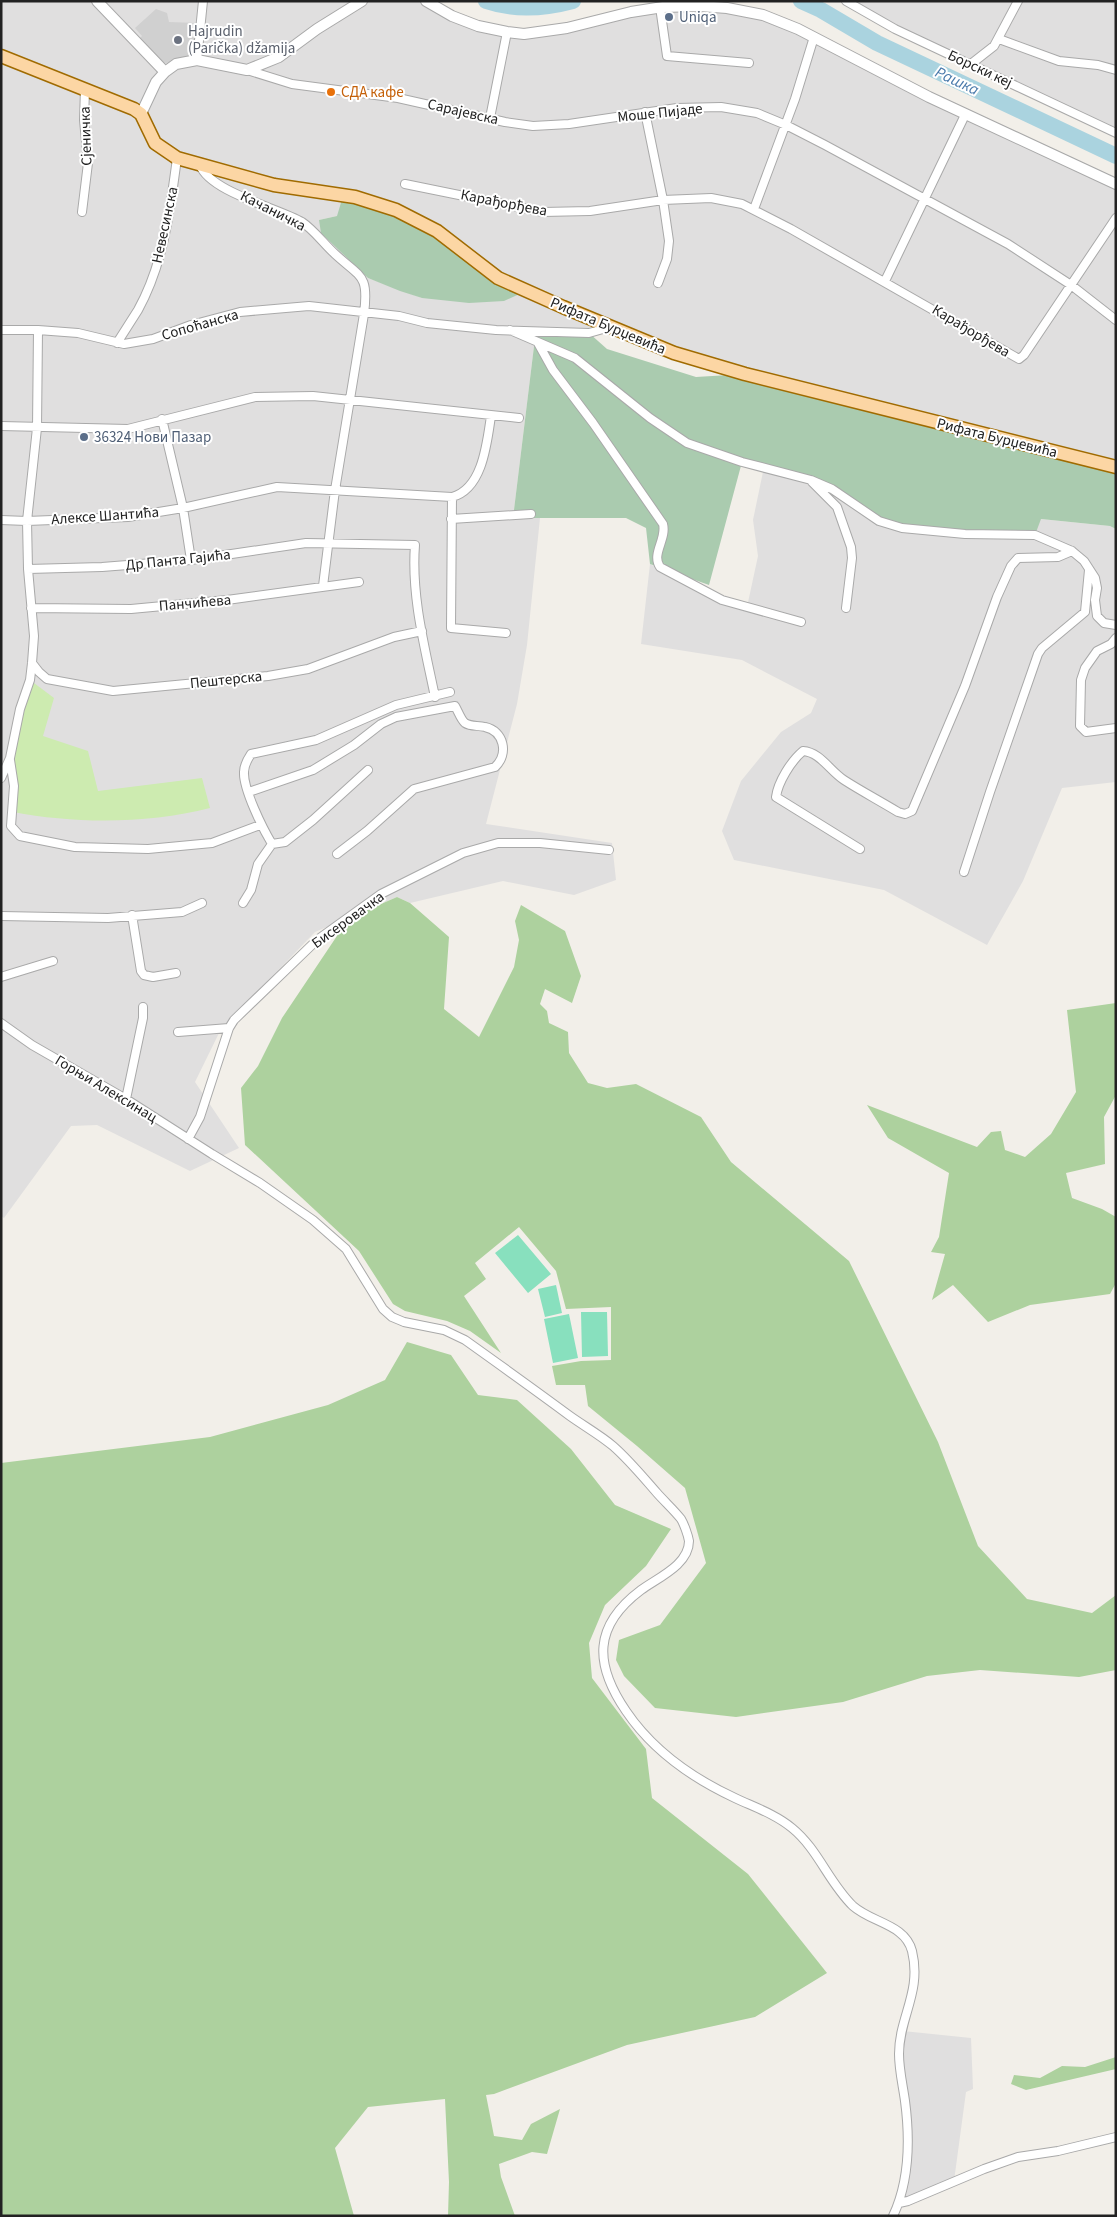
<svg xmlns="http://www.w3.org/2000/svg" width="1117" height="2217" viewBox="0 0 1117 2217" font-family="'Source Sans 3',sans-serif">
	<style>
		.residential { fill: #e0dfdf; fill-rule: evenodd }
		.religious { fill: #d0d0d0 }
		.grass { fill: #cdebb0 }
		.forest { fill: #add19e }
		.cemetery { fill: #aacbaf }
		.pitch { fill: #88e0be }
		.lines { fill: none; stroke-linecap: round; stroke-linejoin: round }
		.river { stroke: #aad3df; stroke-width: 16 }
		.minor-casing { stroke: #a9a9a9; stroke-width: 10 }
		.tertiary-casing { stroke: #a9a9a9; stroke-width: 12 }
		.primary-casing { stroke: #a06b00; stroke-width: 15 }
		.minor { stroke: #fff; stroke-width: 8 }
		.tertiary { stroke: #fff; stroke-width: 10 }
		.primary { stroke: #fcd6a4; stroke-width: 12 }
		.service-dot { fill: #5c6f8a; stroke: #fff; stroke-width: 2 }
		.worship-dot { fill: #6b7280; stroke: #fff; stroke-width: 2 }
		.food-dot { fill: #e8710a; stroke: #fff; stroke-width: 2 }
		.labels { text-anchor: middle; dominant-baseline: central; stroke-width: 4; stroke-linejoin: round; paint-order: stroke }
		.service-label { font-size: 15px; fill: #4e5e75; stroke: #fff; text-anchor: start }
		.worship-label { font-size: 15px; fill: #5b616d; stroke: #fff; text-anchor: start }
		.street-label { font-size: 15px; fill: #222; stroke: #fff }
		.food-label { font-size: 15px; fill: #c56008; stroke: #fff; text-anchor: start }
		.water-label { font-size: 16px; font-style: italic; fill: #4a7aab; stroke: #fff }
	</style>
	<rect width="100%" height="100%" fill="#f2efe9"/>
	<path class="residential" d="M1 1H426L452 16 524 34 663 7 763 15 1116 184V467L895 411 590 323 589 333 536 330 513 518H540L527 645 517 704 486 824 612 843 616 880 574 895 503 881 410 903 397 897 315 932 220 1031 195 1082 239 1148 190 1171 97 1125 71 1126 4 1218 1 1216ZM337 216 422 298 368 278 319 220Z
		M846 1H1116V133Z
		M764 467 1040 519 1110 526 1116 529V782L1062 788 1023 881 987 945 884 890 734 860 722 831 741 781 781 732 811 713 817 699 742 660 641 644 650 564 715 597 747 607 758 556 753 520Z
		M903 2031 971 2038 973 2089 966 2092 954 2181 899 2203 907 2166 901 2073Z"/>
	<path class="religious" d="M156 9 167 13 169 22 197 23 193 56 166 63 162 62 139 39 142 36 135 28Z"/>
	<path class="grass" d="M30 680 54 698 43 736 88 751 98 791 202 778 210 808C148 824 76 824 13 812L10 758Z"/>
	<path class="forest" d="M397 897 410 903 449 937 444 1009 479 1037 514 967 519 940 515 921 521 905 565 931 581 976 572 1003 545 989 540 1004 547 1011 549 1023 568 1032 569 1053 588 1083 607 1088 636 1084 701 1117 731 1162 849 1261 938 1442 978 1546 1027 1599 1092 1613 1116 1595V1670L1079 1677 980 1670 927 1676 843 1702 736 1717 655 1708 624 1676 616 1660 619 1640 660 1625 706 1563 685 1488 637 1446 588 1406 585 1385H556L552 1366 581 1361 611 1360V1307L566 1309 556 1271 519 1227 475 1263 486 1279 464 1296 501 1353 470 1331 447 1321 405 1311 393 1304 359 1251 245 1145 241 1088 258 1066 282 1018 349 918Z
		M1116 1003V1095L1104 1117 1105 1164 1066 1173 1072 1198 1102 1209 1116 1217V1283L1110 1294 1030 1305 988 1322 953 1285 932 1300 945 1254 931 1252 939 1237 949 1173 888 1138 867 1105 977 1147 991 1132 1001 1131 1005 1150 1025 1157 1051 1134 1076 1092 1067 1010Z
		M407 1342 451 1355 478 1395 517 1400 571 1449 615 1505 671 1529 646 1566 605 1605 589 1643 592 1678 646 1749 652 1798 748 1874 827 1973 755 2017 627 2045 494 2094 486 2095 494 2136 522 2140 531 2124 560 2109 547 2154 532 2152 499 2164 501 2177 515 2216H448L449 2182 445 2099 368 2107 335 2148 354 2216H1V1463L210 1437 328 1405 385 1380Z
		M1116 2057V2069L1026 2090 1011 2084 1014 2075 1040 2078 1062 2066 1085 2067Z"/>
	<path class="cemetery" d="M343 196 378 203 526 291 504 301 469 303 422 298 400 291 368 278 321 233 319 220 337 216Z
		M536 330 589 333 607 349 696 377 745 374 1116 467V529L1110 526 1041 519 1035 535 888 524 832 489 742 462 709 585 650 564 646 528 626 518H513Z"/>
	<path class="pitch" d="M518 1235 551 1274 528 1293 495 1253Z
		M556 1285 562 1313 545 1317 538 1289Z
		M581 1312H607L608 1356 582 1357Z
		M569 1314 578 1358 553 1363 544 1319Z"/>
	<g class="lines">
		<path class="river" d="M486 1C515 11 543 9 573 1
			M801 1 821 10 877 43 1116 156"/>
		<g class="minor-casing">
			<path id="minor" d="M846 1 895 29 1116 133
				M660 7 667 56 749 63
				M999 39 1059 61 1098 65 1116 70
				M197 60 203 1
				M971 64 994 46 1018 1
				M247 70 292 84 398 98 505 122 533 126 569 124 677 108 721 107 757 113 786 125 825 145 1008 244 1071 285 1116 320
				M645 112 663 200 669 241 667 259 658 283
				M490 118 507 32
				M200 165C210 192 278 208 302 222 314 230 324 244 335 254 361 278 369 274 364 314L335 490 323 586
				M405 184 543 212 590 211 663 200 711 198 742 204 791 229 1019 359 1024 355 1116 218
				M754 209 795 99 814 37
				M82 212 88 163 84 120 85 89
				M885 281 965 115
				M1 330H38L78 333 124 344 153 339 191 325 240 312 309 306 399 316 427 323 496 330 589 333 610 327
				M510 330 575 358 650 418 687 443 742 462 811 480 832 489 879 521 902 528 965 534 1035 535 1072 551 1084 561 1095 578 1097 588 1095 600 1097 616 1104 623 1116 625
				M117 343C124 332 131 321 138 310 164 263 170 210 177 158
				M538 343 553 370 593 423 663 524C667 539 651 554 660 567L722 600 801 622
				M162 419 183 508 191 560
				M1 426 128 429 255 397 313 396 519 418
				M812 482 837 507 851 547 852 558 846 608
				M452 497 451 628 506 633
				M451 519 531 514
				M1 520 27 521 128 517 183 508 277 487 452 497C483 489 487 442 491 416
				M28 569 102 567 191 560 306 543 415 545C411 596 425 648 435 697
				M31 608 131 609 227 600 359 582
				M1116 638 1111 644 1097 651 1085 668 1081 680 1080 726 1086 732 1116 728
				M32 663 39 672 47 679 113 691 268 676 308 669 394 637 422 631
				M10 760 14 786 11 826 20 836 75 847 148 849 212 843 260 825
				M1 778 10 758 20 709 30 680 32 663 34 636 28 569 27 521 37 428 38 330
				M249 792 313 770 354 745 381 724 396 717 455 706C458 711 461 720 465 723 471 727 478 725 485 727 504 731 509 754 495 767L414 789 367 831 337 854
				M272 844C263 829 243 789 244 772 244 765 247 760 251 754L316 740 396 705 450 692
				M860 849 776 797C778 782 791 761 803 751 820 752 830 771 844 780 861 791 880 801 898 812L905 814 912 811 965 686 997 597 1011 566 1018 558 1058 557 1072 551
				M964 872 990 792 1038 654 1042 648 1085 612 1089 570
				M243 903 251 890 258 864 272 844 285 842 313 820 368 770
				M132 915 141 971 144 975 153 977 176 973
				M1 916 108 918 182 912 202 903
				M1 977 53 961
				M1 1023 32 1045 126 1099 212 1154 260 1183 313 1220 346 1249 383 1309 392 1317 404 1322 444 1330 465 1340C500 1365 535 1390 570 1416 584 1426 600 1435 613 1446 629 1460 643 1477 657 1493 665 1502 674 1510 681 1519 684 1524 688 1535 689 1541 689 1565 657 1578 641 1590 593 1626 594 1664 626 1711 653 1751 692 1778 735 1798 754 1807 775 1814 792 1828 818 1849 829 1883 853 1906 872 1923 905 1924 912 1951 922 1992 899 2017 899 2054 899 2070 903 2086 905 2101 910 2139 910 2180 893 2216
				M178 1032 229 1028
				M126 1099 143 1018V1007
				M188 1139 200 1117 229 1028 234 1020 317 940 381 894 463 853 498 843H540L609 850
				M899 2203 908 2201 984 2169 1018 2157 1058 2151 1116 2137"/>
		</g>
		<g class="tertiary-casing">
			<path id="tertiary" d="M97 1 165 72
				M426 1 452 16 478 26 507 32 524 34 567 28 631 12 663 7 700 6 727 8 763 15 798 29 929 97 1116 184
				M141 114 156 82 165 72 176 64 197 60 247 70 279 57 317 29 362 1"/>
		</g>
		<g class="primary-casing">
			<path id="primary" d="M1 56 134 109 141 114 155 143 177 158 274 185 355 197 396 210 437 231 498 278 563 307 674 353 745 374 1116 467"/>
		</g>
		<use href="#minor" class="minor"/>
		<use href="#tertiary" class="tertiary"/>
		<use href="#primary" class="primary"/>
	</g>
	<g class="service-dot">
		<circle cx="669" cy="17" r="5"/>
		<circle cx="84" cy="437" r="5"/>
	</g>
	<circle class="worship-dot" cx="178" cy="40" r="5"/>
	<circle class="food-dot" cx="331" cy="92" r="5"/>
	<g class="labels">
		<g class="service-label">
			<text x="679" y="17">Uniqa</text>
			<text x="94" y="437">36324 Нови Пазар</text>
		</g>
		<g class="worship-label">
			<text x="188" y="31">Hajrudin<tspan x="188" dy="17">(Parička) džamija</tspan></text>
		</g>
		<g class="street-label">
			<text transform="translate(980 69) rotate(25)">Борски кеј</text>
			<text transform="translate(463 112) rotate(13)">Сарајевска</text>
			<text transform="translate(660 113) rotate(-6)">Моше Пијаде</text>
			<text transform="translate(86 136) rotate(-92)">Сјеничка</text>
			<text transform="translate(504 203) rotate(11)">Карађорђева</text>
			<text transform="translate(273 211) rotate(27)">Качаничка</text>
			<text transform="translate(165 225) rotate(-78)">Невесинска</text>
			<text transform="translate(200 325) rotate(-16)">Сопоћанска</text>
			<text transform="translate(608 326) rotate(23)">Рифата Бурџевића</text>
			<text transform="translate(971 331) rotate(31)">Карађорђева</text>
			<text transform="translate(997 438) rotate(14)">Рифата Бурџевића</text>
			<text transform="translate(105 516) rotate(-4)">Алексе Шантића</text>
			<text transform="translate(178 560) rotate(-6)">Др Панта Гајића</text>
			<text transform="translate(195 603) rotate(-5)">Панчићева</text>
			<text transform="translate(226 680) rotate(-6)">Пештерска</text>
			<text transform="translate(348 920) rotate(-36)">Бисеровачка</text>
			<text transform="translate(106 1089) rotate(31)">Горњи Алексинац</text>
		</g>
		<g class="food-label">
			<text x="341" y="92">СДА кафе</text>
		</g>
		<g class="water-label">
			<text transform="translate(957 81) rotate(25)">Рашка</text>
		</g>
	</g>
	<rect width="1117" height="2217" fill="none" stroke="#222222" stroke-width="5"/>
</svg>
